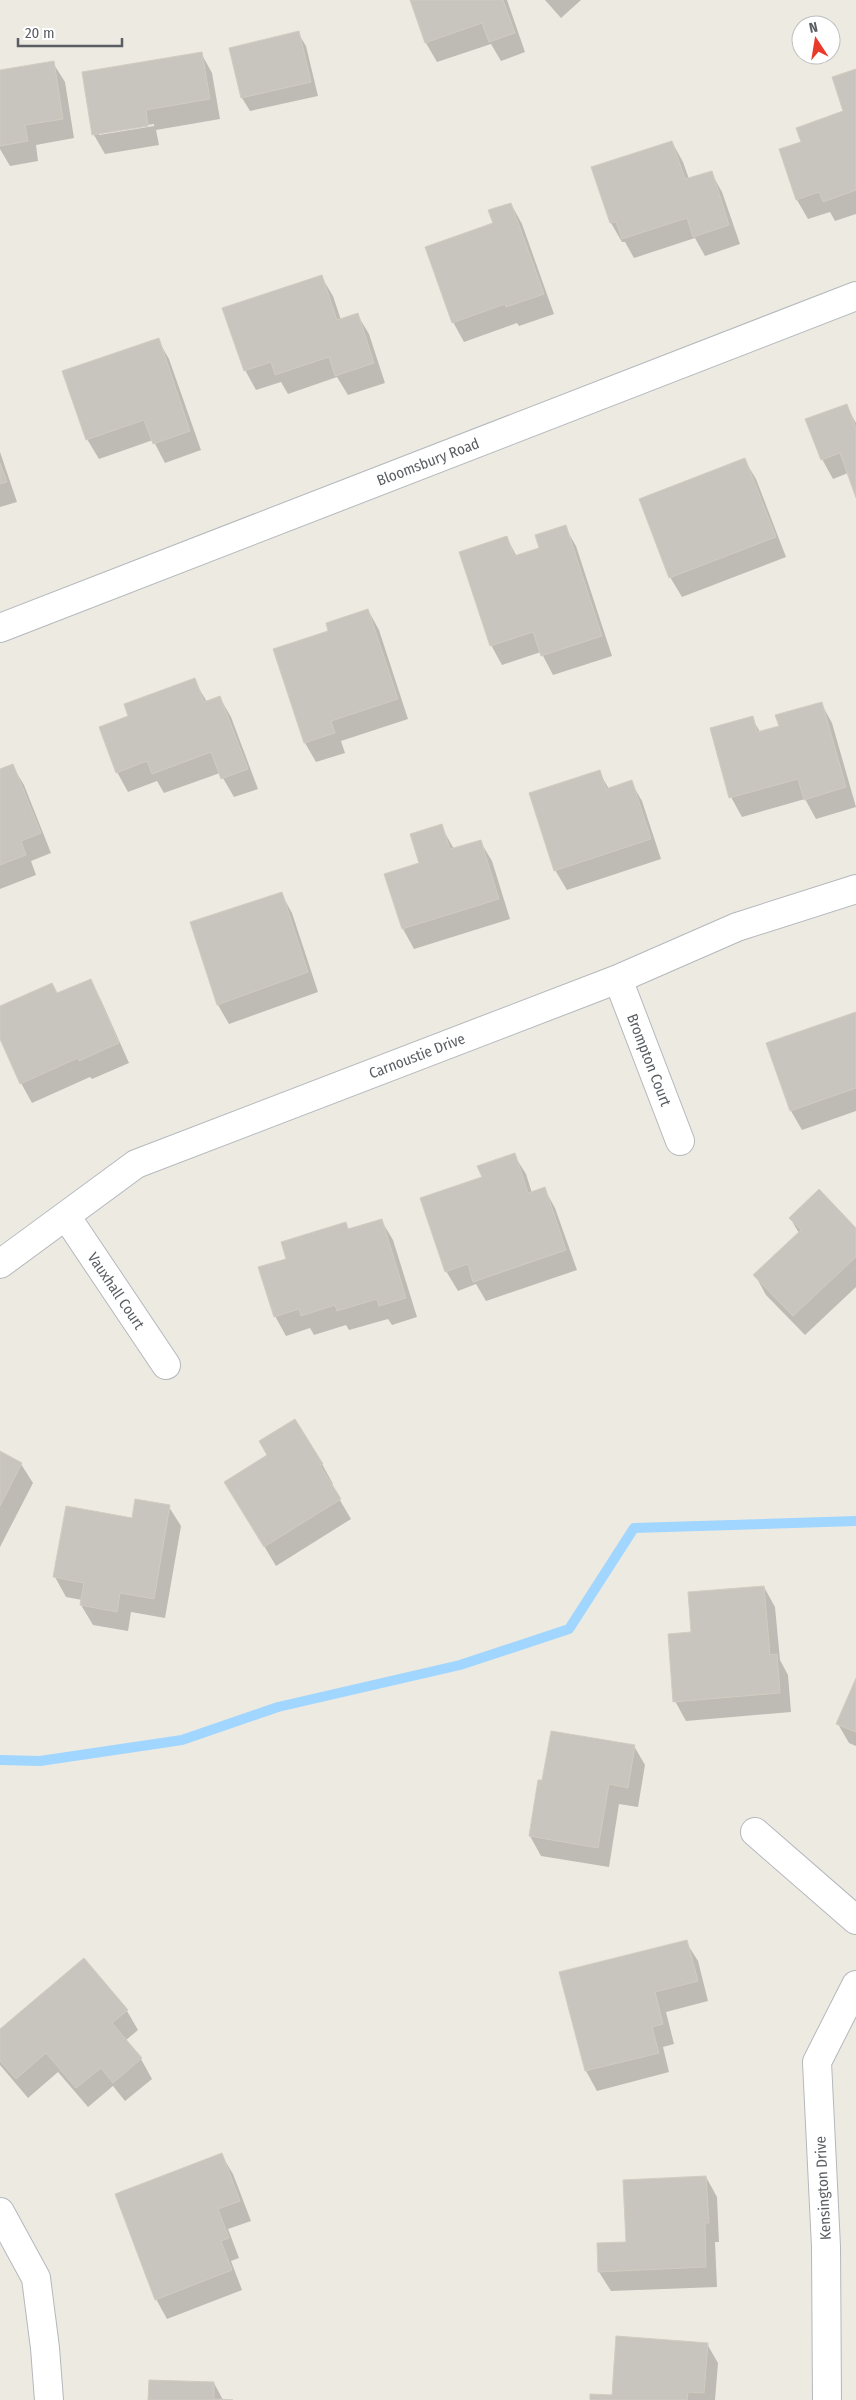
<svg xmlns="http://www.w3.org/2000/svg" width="856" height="2400" viewBox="0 0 856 2400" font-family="'Fira Sans Condensed',sans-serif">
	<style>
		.shadow { fill: #0003; fill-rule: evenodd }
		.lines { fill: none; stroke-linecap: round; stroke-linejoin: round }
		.stream { stroke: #a0d6ff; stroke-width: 10 }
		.building { fill: #c8c5bf; stroke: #d2ccc0 }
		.minor-casing { stroke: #b4b8bc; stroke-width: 30 }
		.minor { stroke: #fff; stroke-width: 28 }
		.labels { text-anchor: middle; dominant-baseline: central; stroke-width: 4; stroke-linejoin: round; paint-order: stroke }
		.street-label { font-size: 15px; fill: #5a5e63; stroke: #fff }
	</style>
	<rect width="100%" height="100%" fill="#edeae2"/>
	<path class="shadow" d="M411 0H507L525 52 501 61 491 44 437 62 426 43Z
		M545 0H581L561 18Z
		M298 33 306 46 318 96 250 111 242 98 230 49Z
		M201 53 212 73 220 119 156 130 159 145 105 154 94 135 83 73ZM154 124V126L99 135V133Z
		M53 63 65 82 74 138 36 145 38 161 10 166 0 149V72Z
		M856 70V214L835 221 830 212 808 219 797 200 780 150 803 142 845 112Z
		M672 142 683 162 689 179 711 172 722 192 740 244 705 256 695 238 634 258 625 242H622L611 223 593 168Z
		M511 204 522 224 554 314 519 326 517 323 464 342 453 322 494 224Z
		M321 276 333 296 341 320 357 314 369 334 385 383 348 395 337 377 288 394 281 382 256 390 245 370Z
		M158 340 169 359 201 450 165 463 153 440 99 459 87 439Z
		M846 405 856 423V494L848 473 833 479 822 459Z
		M0 452 17 502 0 507Z
		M744 459 756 479 786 557 682 597 670 577Z
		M565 527 576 546 612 656 553 675 541 652 502 665 491 645 507 538 517 557 541 549Z
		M368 610 379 630 408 719 341 741 345 753 316 762 305 743 275 650 330 632Z
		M194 680 207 702 220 698 231 717 258 789 234 797 220 773 164 793 157 781 128 792 117 772 130 717Z
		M821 703 832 723 856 807 816 819 805 799 742 817 731 797 752 718 760 732 780 726Z
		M12 765 24 785 51 853 31 861 36 875 0 889V770Z
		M599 772 609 789 631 782 642 801 661 859 567 890 555 870Z
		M441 826 454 849 480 841 492 861 510 919 414 949 403 929 386 874 421 863Z
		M281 893 292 913 318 992 229 1024 218 1005 191 923Z
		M90 981 101 1000 129 1063 92 1079 90 1077 32 1103 21 1083 0 1036V1008L57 995Z
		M856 1013V1111L802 1130 791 1111 767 1044Z
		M514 1155 526 1174 532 1193 544 1188 555 1208 577 1270 486 1301 476 1284 458 1291 446 1271 483 1178Z
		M790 1218 856 1229V1287L805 1335 766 1295 755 1275 799 1233Z
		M381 1220 393 1240 417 1317 392 1325 388 1319 349 1330 346 1325 314 1335 310 1328 286 1336 275 1316 288 1260 345 1224 349 1230Z
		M0 1453 21 1464 33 1483 0 1547Z
		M322 1464 333 1484 331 1485 351 1519 276 1566 226 1482Z
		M169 1507 181 1526 165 1618 131 1612 128 1631 93 1625 81 1605 82 1600 66 1597 55 1577 133 1519Z
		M764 1587 775 1607 780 1660 788 1675 791 1712 686 1721 675 1701 692 1634Z
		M856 1681V1746L849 1743 838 1724Z
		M634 1746 645 1765 638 1807 619 1804 609 1867 541 1856 530 1836Z
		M686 1942 698 1961 708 2001 666 2012 674 2044 663 2047 669 2072 597 2091 586 2071 561 1973Z
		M127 2011 138 2030 125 2041 141 2059 152 2079 125 2101 113 2086 88 2107 58 2072 28 2098 0 2065V2031Z
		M221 2154 233 2174 251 2221 228 2229 239 2258 231 2261 242 2290 167 2319 156 2299Z
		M706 2177 717 2197 719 2242H715L717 2287 611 2291 599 2272 627 2243Z
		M707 2344 718 2363 715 2400H591L613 2397Z
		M214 2383 223 2400H150Z"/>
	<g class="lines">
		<path class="stream" d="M0 1760 40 1761 182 1740 278 1707 460 1665 569 1629 634 1528 856 1521"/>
	</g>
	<path class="building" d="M410 0H503L515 33 489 42 482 23 425 43Z
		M299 31 311 82 241 98 229 48Z
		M202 52 210 99 146 110 148 126 92 135 82 72Z
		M54 61 63 119 25 125 28 141 0 146V70Z
		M856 69V190L823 202 819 192 796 200 779 149 801 142 796 128 843 111 832 77Z
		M672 141 685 179 712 171 729 225 693 237 687 218 622 239 616 222 610 223 591 167Z
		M511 203 544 294 506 307 505 304 452 323 425 247 493 223 488 210Z
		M322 275 337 320 358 313 374 363 335 376 329 357 275 375 271 362 244 371 222 308Z
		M159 338 190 431 153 444 144 420 86 440 62 371Z
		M847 404 856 428V498L840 453 821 460 805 419Z
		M745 458 776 537 669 578 639 499Z
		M0 463 7 482 0 484Z
		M566 525 602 636 541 656 533 632 490 646 459 552 507 536 514 556 539 548 535 535Z
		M368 609 398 699 331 721 335 733 304 743 273 649 328 631 326 623Z
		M195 678 204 702 220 696 248 769 221 779 211 752 152 774 147 761 116 773 99 727 128 716 124 704Z
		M822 702 846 787 804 800 798 779 729 798 710 728 753 716 757 732 779 726 775 715Z
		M13 764 41 833 21 841 26 855 0 865V769Z
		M600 770 606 789 632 780 651 839 554 871 529 793Z
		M442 824 450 849 481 840 499 899 402 929 384 874 419 863 410 834Z
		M282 892 308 972 217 1005 190 922Z
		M91 979 119 1043 79 1061 78 1058 20 1084 0 1039V1006L52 983 57 993Z
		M856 1012V1088L790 1111 766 1043Z
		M515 1153 528 1193 545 1187 566 1250 473 1282 468 1264 445 1272 420 1198 482 1177 477 1166Z
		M819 1189 856 1228V1257L793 1316 753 1275 801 1230 789 1218Z
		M382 1219 406 1298 379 1306 377 1299 337 1311 335 1305 301 1316 299 1309 274 1317 258 1267 286 1259 281 1242 346 1222 348 1229Z
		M295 1419 323 1464 320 1465 341 1499 264 1547 224 1482 267 1455 259 1441Z
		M0 1451 22 1463 0 1506Z
		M135 1499 170 1505 154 1599 120 1593 117 1612 80 1605 84 1583 53 1577 66 1506 132 1518Z
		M764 1586 770 1655 777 1654 780 1693 673 1702 668 1634 691 1632 688 1592Z
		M856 1678V1732L836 1724Z
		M551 1731 635 1745 628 1788 609 1784 598 1848 529 1836 538 1780H542Z
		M687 1940 698 1981 655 1992 663 2024 652 2027 659 2053 585 2071 559 1972Z
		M84 1958 128 2010 112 2023 142 2058 113 2083 101 2068 76 2088 46 2053 16 2079 0 2061V2029Z
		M222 2153 240 2201 218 2209 229 2238 221 2241 232 2270 155 2300 115 2194Z
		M706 2176 709 2223H705L706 2267 598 2272 597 2243 626 2242 623 2180Z
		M616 2336 708 2343 704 2393 688 2392 687 2400H590V2394L612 2395Z
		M149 2380 214 2382V2399L233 2400H148Z"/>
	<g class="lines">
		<g class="minor-casing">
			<path id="minor" d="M0 628 856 296
				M618 979 680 1141
				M66 1216 166 1365
				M0 1264 136 1164 618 979 737 927 856 889
				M755 1832 856 1920
				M0 2212 36 2278 45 2348 49 2400
				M827 2400 826 2247 817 2062 856 1985"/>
		</g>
		<use href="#minor" class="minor"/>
	</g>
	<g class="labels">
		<g class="street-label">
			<text transform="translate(428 462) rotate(-21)">Bloomsbury Road</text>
			<text transform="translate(417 1056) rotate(-21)">Carnoustie Drive</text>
			<text transform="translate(649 1060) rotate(69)">Brompton Court</text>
			<text transform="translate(116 1291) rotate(56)">Vauxhall Court</text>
			<text transform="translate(823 2188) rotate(-93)">Kensington Drive</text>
		</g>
	</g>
	<g transform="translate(816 40) rotate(348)"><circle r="24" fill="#ffffff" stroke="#bdbfc1"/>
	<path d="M0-4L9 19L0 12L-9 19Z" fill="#e93a2c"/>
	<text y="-8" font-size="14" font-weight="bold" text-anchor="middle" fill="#5a5e63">N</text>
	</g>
	<path d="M18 38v8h104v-8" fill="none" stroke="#5a5e63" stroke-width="2.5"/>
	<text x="25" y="38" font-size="15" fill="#5a5e63" stroke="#ffffff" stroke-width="4" paint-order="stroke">20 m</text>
</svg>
